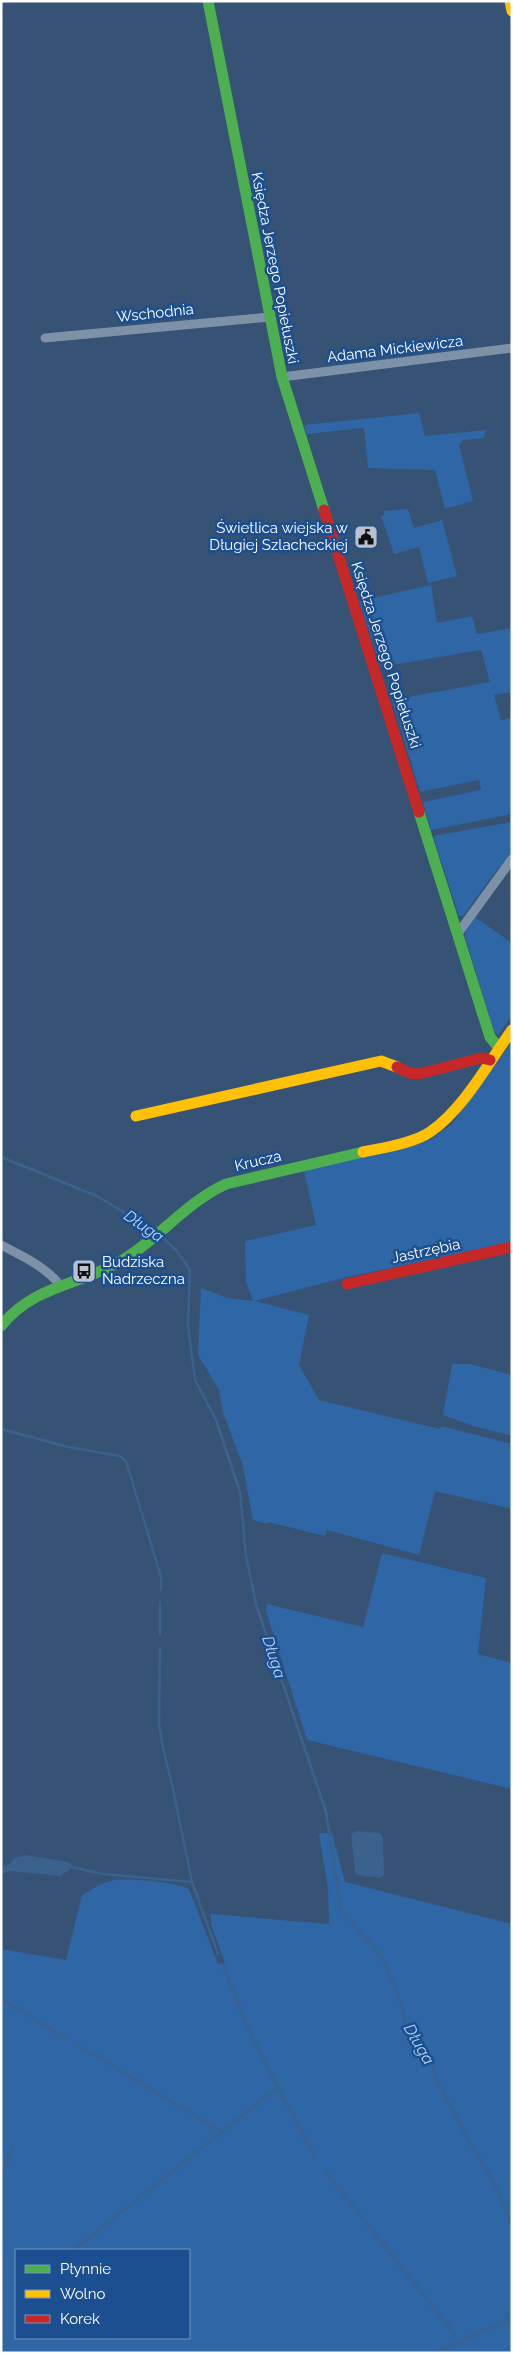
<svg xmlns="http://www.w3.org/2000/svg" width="513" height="2354" viewBox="0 0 513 2354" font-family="Raleway,sans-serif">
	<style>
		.green { fill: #2f66a5; fill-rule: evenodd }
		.water { fill: #3b618d }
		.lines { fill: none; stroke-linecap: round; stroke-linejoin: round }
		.stream { stroke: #3b618d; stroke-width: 2.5 }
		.street { stroke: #7d92a8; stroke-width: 9 }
		.fast { stroke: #4caf50; stroke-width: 11 }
		.slow { stroke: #ffc107; stroke-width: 11 }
		.jam { stroke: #c62828; stroke-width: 11 }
		.labels { text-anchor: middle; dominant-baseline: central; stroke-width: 5; stroke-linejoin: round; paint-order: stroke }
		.street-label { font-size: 15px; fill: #fff; stroke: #1b4f8f }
		.poi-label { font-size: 15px; fill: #fff; stroke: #1b4f8f; text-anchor: end }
		.water-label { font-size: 16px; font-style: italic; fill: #b5d3f5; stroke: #1b4f8f }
	</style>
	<rect width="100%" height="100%" fill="#365274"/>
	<path class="green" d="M419 413 425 436 486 430 484 438 463 440 459 445 473 501 445 509 435 470 368 468 364 428 307 434 304 425Z
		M408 509 414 528 442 520 457 576 428 583 419 547 394 554 381 516 384 515V511Z
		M431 585 437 623 472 616 477 634 512 628V692L494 695 501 720 512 718V814L431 830 423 802 481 790 479 780 420 792 392 700 490 682 481 650 381 667 359 601Z
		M512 822V852L501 867H499L463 916H459L433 836Z
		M475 917 512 943V1016L498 1035 494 1031 465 937 466 931Z
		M512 1042V1242L343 1278 255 1301 309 1315 299 1365 319 1400 440 1429 441 1426 512 1444V1509L435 1491 419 1555 327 1530 325 1536 268 1522 267 1524 253 1520 243 1466 223 1413 219 1390 198 1355 201 1288 228 1298 253 1301 246 1282 245 1241 316 1225 304 1171 430 1140 452 1124Z
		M452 1364H470L512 1375V1436L473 1426 443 1415Z
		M382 1553 486 1578 478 1654 512 1663V1789L307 1740 266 1611 267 1604 363 1627Z
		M321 1833H332L345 1882 512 1924V2353H1V1949L66 1960 82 1895C90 1891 101 1883 110 1881 126 1877 175 1882 189 1889L218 1964 225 1963 211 1925V1914L329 1924 328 1888 319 1834ZM189 2250V2338H16V2250Z"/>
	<path class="water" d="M357 1831 380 1833 383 1837 384 1875 380 1878 357 1875 355 1871 351 1834Z
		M26 1855 68 1862 74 1867 60 1876 10 1871 1 1874V1867L10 1864 14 1858Z"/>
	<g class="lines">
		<path class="stream" d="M1 1157 97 1196 155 1231
			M161 1236 176 1250 190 1270 188 1326 195 1380 216 1420 240 1492 246 1556 256 1604 326 1812 341 1910 382 1957 398 1995 406 2023 431 2062 436 2079 469 2141 493 2181 512 2225
			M1 1429 68 1447 120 1456 126 1461 161 1577V1590
			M160 1635V1602
			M160 1648 159 1724 163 1748 173 1789 192 1882 218 1954
			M72 1867 103 1874 192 1882
			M223 1965 250 2033 316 2159
			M1 1999 67 2039
			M78 2045 222 2132
			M325 2171 455 2334
			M1 2176 14 2146
			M74 2250 277 2088
			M434 2353 512 2318"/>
		<path class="street" d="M45 338 269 317
			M282 377 512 348
			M459 932 512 859
			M1 1245C22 1256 45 1266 61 1286"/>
		<path class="fast" d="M208 1 282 377 324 510
			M419 812 490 1037 499 1048
			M1 1326C34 1285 78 1286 121 1261 159 1239 185 1203 226 1184L363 1152"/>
		<path class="slow" d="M510 1 512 11
			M136 1116 381 1061 397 1067
			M363 1152C382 1148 414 1143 430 1132 463 1110 489 1062 512 1030"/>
		<path class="jam" d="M324 510 419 812
			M397 1067 409 1073 419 1074 481 1058 490 1060
			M347 1284 512 1247"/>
	</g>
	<defs>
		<g id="civic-square" transform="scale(1.25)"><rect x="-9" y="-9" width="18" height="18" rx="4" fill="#b9c2ce" stroke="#1b4f8f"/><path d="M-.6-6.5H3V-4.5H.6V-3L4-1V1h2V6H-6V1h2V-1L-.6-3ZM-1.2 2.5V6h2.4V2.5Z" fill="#111"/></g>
		<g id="bus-square" transform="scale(1.25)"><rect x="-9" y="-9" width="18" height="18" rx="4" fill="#b9c2ce" stroke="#1b4f8f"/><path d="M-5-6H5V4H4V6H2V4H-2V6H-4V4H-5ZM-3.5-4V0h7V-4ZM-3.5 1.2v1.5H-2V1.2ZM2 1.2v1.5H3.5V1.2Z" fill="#111"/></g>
	</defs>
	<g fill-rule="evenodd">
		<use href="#civic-square" x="366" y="537"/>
		<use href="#bus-square" x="84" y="1271"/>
	</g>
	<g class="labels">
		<g class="street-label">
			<text transform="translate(275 268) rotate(79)">Księdza Jerzego Popiełuszki</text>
			<text transform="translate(155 313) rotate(-6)">Wschodnia</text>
			<text transform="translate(395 349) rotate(-7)">Adama Mickiewicza</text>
			<text transform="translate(386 655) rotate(72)">Księdza Jerzego Popiełuszki</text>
			<text transform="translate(258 1161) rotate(-13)">Krucza</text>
			<text transform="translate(426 1251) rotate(-12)">Jastrzębia</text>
		</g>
		<g class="poi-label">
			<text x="348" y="528">Świetlica wiejska w<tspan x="348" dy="17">Długiej Szlacheckiej</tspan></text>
			<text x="102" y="1262" text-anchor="start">Budziska<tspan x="102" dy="17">Nadrzeczna</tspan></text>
		</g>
		<g class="water-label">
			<text transform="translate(144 1226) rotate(34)">Długa</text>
			<text transform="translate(274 1657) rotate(72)">Długa</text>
			<text transform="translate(419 2044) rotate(60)">Długa</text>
		</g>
	</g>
	<rect width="513" height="2354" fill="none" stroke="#ffffff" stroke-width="5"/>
	<rect x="15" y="2249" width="175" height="90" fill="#1b4f8f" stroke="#7695bc"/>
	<rect x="25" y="2265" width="25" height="8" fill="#4caf50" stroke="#7695bc"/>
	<text x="60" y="2274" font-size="15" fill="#ffffff">Płynnie</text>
	<rect x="25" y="2290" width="25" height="8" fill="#ffc107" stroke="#7695bc"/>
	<text x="60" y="2299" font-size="15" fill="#ffffff">Wolno</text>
	<rect x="25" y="2315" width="25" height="8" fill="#c62828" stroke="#7695bc"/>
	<text x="60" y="2324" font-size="15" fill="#ffffff">Korek</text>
</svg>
